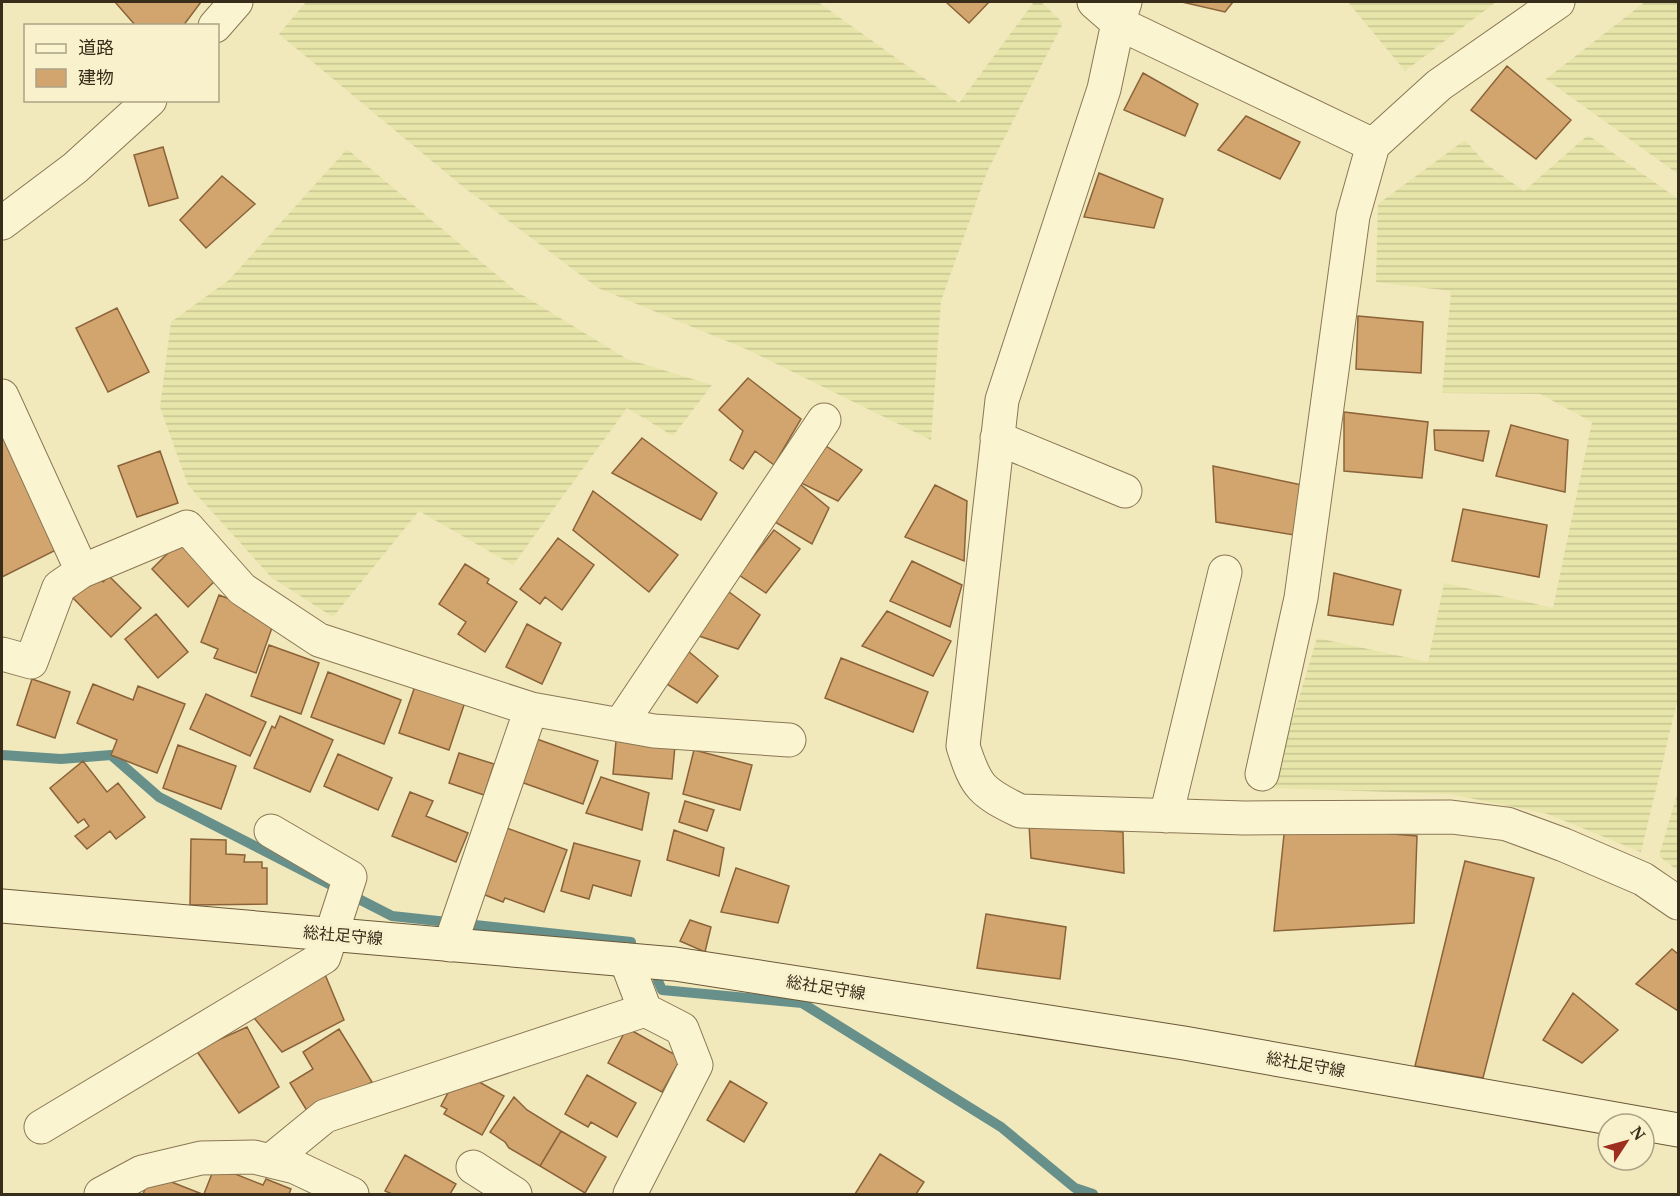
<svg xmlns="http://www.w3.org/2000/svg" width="1680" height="1196" viewBox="0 0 1680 1196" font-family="'Noto Serif','Noto Sans JP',serif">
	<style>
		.farmland { fill: url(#farmland-rules) }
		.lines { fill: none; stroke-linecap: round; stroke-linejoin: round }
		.stream { stroke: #67908b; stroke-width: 10 }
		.building { fill: #d3a56e; stroke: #8b6338; stroke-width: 1.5 }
		.minor-casing { stroke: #8a7754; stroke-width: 35 }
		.secondary-casing { stroke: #6b5838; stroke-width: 35 }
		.minor { stroke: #fbf4d0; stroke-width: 33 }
		.secondary { stroke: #fbf4d0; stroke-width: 33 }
		.labels { text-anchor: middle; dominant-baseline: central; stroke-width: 6; stroke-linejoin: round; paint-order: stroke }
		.street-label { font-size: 16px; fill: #382c1a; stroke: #f8f1cc }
	</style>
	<defs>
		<pattern id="farmland-rules" width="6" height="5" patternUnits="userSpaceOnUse" patternTransform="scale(1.5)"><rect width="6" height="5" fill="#e7e5a9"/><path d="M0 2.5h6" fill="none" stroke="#c7c591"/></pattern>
	</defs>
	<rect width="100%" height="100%" fill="#f1e8bc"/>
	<path class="farmland" d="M306 2H818L959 103 1034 2H1041L1063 23 987 172 941 301 931 440 746 349 598 288 462 186 279 34Z
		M1348 2H1496L1405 71Z
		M1645 2H1678V174L1546 79Z
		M1588 135 1678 199V698L1641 852 1548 814 1450 794 1272 788 1317 638 1428 662 1444 583 1553 608 1592 422 1540 394 1442 393 1451 291 1376 282 1378 204 1465 140 1486 164 1524 191Z
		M347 149 516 291 627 359 712 385 673 436 627 408 513 565 419 511 333 617 271 577 188 485 160 407 171 322 229 280Z
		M1678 791V871L1659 856Z"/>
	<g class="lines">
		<path class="stream" d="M2 755 61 759 111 755 159 797 335 887
			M349 894 392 916 631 942
			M658 981 662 990 802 1003 1001 1127 1075 1188 1093 1194"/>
	</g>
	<path class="building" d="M115 2H201L183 26H136Z
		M946 2H989L969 23Z
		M1182 2H1233L1225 12Z
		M1507 66 1571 120 1536 159 1471 110Z
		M1143 73 1198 104 1185 136 1124 110Z
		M1246 116 1300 142 1280 179 1218 150Z
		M163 147 178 198 149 206 134 155Z
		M1099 173 1163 199 1154 228 1084 217Z
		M222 176 255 204 206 248 180 220Z
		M117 308 149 372 108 392 76 328Z
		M1358 316 1423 322 1421 373 1356 369Z
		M748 378 801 419 774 465 755 451 743 469 730 460 743 431 719 410Z
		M1344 412 1428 422 1422 478 1344 471Z
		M1511 425 1568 440 1565 492 1496 476Z
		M2 429 60 548 2 577Z
		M1434 430 1489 431 1483 461 1435 450Z
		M642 438 717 493 701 520 612 473Z
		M820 442 862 470 838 501 795 480Z
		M160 451 178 503 137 517 118 466Z
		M1213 466 1316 488 1294 535 1216 522Z
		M795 480 829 508 812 544 770 519Z
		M935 485 967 501 964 561 905 537Z
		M593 491 678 555 649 592 573 530Z
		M1463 509 1547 525 1539 577 1452 561Z
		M774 530 800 549 766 593 739 575Z
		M558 538 594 565 562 610 545 597 540 604 520 589Z
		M180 541 217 579 188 607 152 569Z
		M912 561 962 585 950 627 890 601Z
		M465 564 489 579 487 583 517 602 485 652 458 634 466 622 439 604Z
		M1334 573 1401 590 1393 625 1328 615Z
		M97 575 103 582 109 576 141 608 111 637 73 598Z
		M725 589 760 615 738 649 696 635Z
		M219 595 245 605 244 611 274 622 256 673 214 658 218 649 201 642Z
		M887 611 951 641 933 676 862 646Z
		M156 614 188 652 158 678 125 639Z
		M527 624 561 643 542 684 506 667Z
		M269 645 319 663 301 714 251 696Z
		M682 646 718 676 697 703 662 681Z
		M841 658 928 692 913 732 825 698Z
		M328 672 401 700 384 744 311 717Z
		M32 679 70 692 55 738 17 725Z
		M93 684 133 700 138 686 185 704 157 773 111 755 117 740 77 723Z
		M415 686 465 702 449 750 399 733Z
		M206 694 266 722 250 756 190 729Z
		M280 716 333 740 310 792 254 768 272 726 275 728Z
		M534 738 598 761 583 804 518 781Z
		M616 741 675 746 672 779 613 774Z
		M178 745 236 766 221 809 163 788Z
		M694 750 752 765 740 810 683 794Z
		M459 753 494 764 484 795 449 783Z
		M338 754 392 778 378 810 324 786Z
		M83 761 107 792 118 783 145 817 116 839 110 831 87 849 75 836 89 826 84 819 78 823 50 788Z
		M601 777 649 793 642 830 586 813Z
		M410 792 433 801 426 816 468 833 456 862 392 836Z
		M685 801 714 810 707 831 679 822Z
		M1029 824 1123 832 1124 873 1031 858Z
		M1285 825 1417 836 1414 923 1274 931Z
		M504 827 567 850 544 912 505 898 503 902 480 893Z
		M674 830 724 848 719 876 667 860Z
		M191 839 226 840V854L245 855 244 862H262V868H267V904L190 905Z
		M574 843 640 861 631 896 593 885 589 899 561 891Z
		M1465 861 1534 878 1483 1078 1415 1066Z
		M736 868 789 886 778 923 721 912Z
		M986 914 1066 927 1060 979 977 968Z
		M690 920 711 927 705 952 680 941Z
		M1672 949 1678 954V1011L1636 984Z
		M324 972 344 1020 282 1052 250 1013Z
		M1573 993 1618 1030 1582 1063 1543 1040Z
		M247 1027 279 1087 239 1113 196 1050Z
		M627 1028 681 1058 662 1092 608 1063Z
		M339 1029 372 1082 312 1119 290 1083 313 1069 303 1052Z
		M467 1075 504 1096 482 1135 444 1114 447 1109 441 1106 456 1078Z
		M587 1075 636 1103 617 1137 591 1122 588 1127 565 1114Z
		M730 1081 767 1103 744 1142 707 1120Z
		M514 1097 527 1110 561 1131 540 1166 509 1148 505 1142 490 1132Z
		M561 1131 606 1157 585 1193 540 1166Z
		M880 1154 924 1182 916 1194H855Z
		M405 1155 456 1184 450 1194H392L385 1191Z
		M215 1166 263 1185 266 1179 291 1189 289 1194H204Z
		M151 1174 202 1194H143Z"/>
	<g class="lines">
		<g class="minor-casing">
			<path id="minor" d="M1094 2 1118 23 1373 145
				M1125 2 1118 23 1104 89 1002 400 963 746C976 787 981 792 1020 811L1244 818 1451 817 1507 824 1564 845 1643 879 1678 903
				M215 26 236 2
				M2 223 75 168 150 100
				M2 396 82 571
				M997 438 1125 491
				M2 654 31 662 59 587 82 571 187 527 242 589 319 640 531 709 654 731 789 740
				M620 725 824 420
				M1262 774 1301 598 1353 216 1373 145 1439 85 1558 2
				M1166 816 1225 572
				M450 945 531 709
				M626 960 645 1010 682 1029 696 1065 630 1194
				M41 1127 324 957 350 877 271 831
				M270 1161 325 1116 645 1010
				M473 1167 515 1194
				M101 1194 142 1172 201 1158 254 1157 295 1167 352 1194"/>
		</g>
		<g class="secondary-casing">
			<path id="secondary" d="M2 906 675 964 1184 1043 1644 1124
				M1644 1124 1678 1130"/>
		</g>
		<use href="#minor" class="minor"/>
		<use href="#secondary" class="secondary"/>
	</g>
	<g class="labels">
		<g class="street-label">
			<text transform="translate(343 935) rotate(5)">総社足守線</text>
			<text transform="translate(826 987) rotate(9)">総社足守線</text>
			<text transform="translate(1306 1064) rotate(10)">総社足守線</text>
		</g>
	</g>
	<rect width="1680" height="1196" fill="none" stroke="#382c1a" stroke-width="6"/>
	<rect x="24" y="24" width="195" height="78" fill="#f8f1cc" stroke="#aba285" stroke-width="1.5"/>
	<rect x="36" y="44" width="30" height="9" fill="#fbf4d0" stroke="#aba285" stroke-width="1.5"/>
	<text x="78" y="54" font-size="18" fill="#382c1a">道路</text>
	<rect x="36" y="69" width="30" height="18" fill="#d3a56e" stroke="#aba285" stroke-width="1.5"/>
	<text x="78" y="84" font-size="18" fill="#382c1a">建物</text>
	<g transform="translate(1626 1142) rotate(54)"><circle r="28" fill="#f8f1cc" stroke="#aba285" stroke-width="1.5"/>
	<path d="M0-4.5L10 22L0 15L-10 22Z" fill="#9e2e1f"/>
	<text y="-9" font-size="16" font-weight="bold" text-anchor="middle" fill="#382c1a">N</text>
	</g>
</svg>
